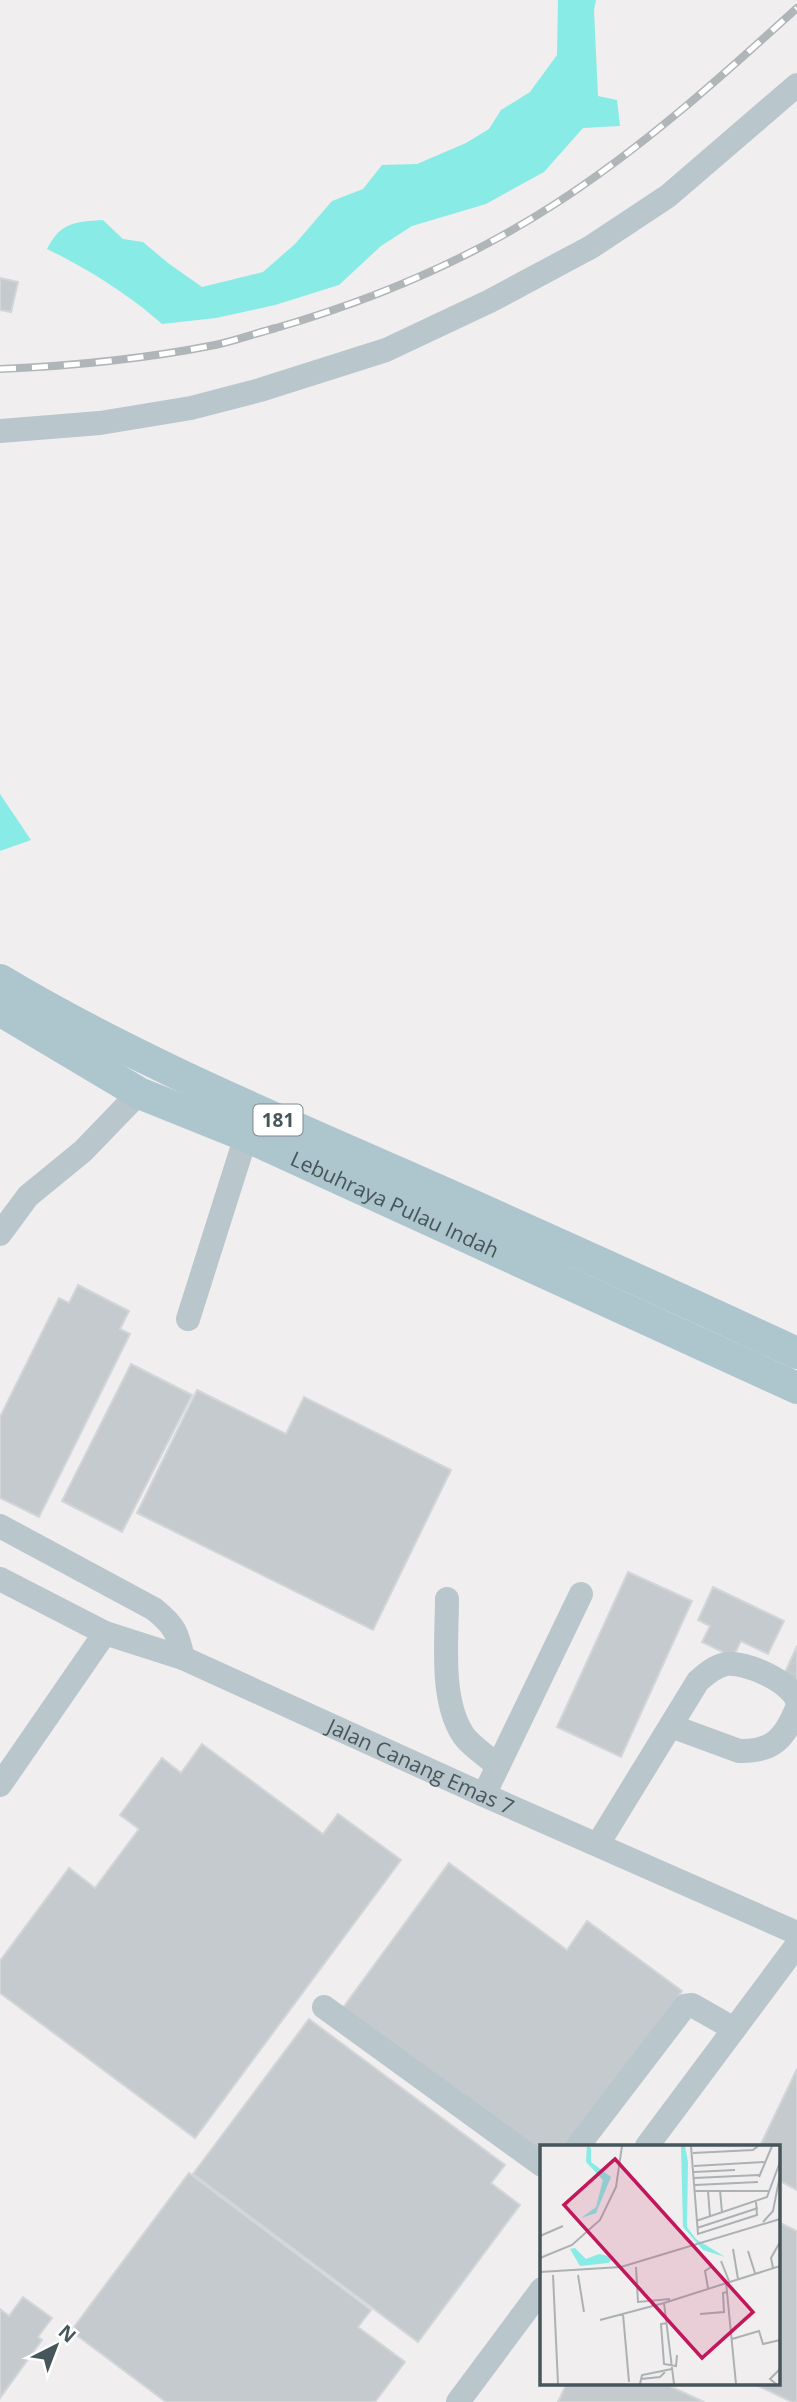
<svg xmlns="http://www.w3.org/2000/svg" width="797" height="2402" viewBox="0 0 797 2402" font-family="'Open Sans',sans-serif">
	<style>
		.water { fill: #89ebe5 }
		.building { fill: #c4cacd; stroke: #d2d6d9; stroke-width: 2 }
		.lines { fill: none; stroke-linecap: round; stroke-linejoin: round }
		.minor { stroke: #b9c6cb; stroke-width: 24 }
		.major { stroke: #adc5cd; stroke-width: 32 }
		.rail-casing { stroke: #b0b5b8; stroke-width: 8 }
		.rail { stroke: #fff; stroke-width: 5; stroke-dasharray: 16; stroke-linecap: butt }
		.labels { text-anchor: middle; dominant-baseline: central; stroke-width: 5; stroke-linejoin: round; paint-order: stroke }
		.shield { fill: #fff; stroke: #7e898c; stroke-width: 2 }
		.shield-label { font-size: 19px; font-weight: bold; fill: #46565b }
		.street-label { font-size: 21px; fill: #46565b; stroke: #fff }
		.inset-road { fill: none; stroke: #acb1b3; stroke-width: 2 }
		.view { fill: #c2185b; fill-opacity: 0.15; stroke: #c2185b; stroke-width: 3.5 }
		.inset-edge { fill: none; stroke: #46565b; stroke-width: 3.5 }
	</style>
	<rect width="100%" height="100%" fill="#f0eeee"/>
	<path class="water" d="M558 0H596L594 10 598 96 617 100 620 126 583 128 544 172 486 204 412 226 381 246 339 285 275 305 216 318 162 324C131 296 85 267 47 249 61 222 74 222 103 220L123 239 143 242 168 263 202 287 263 272 295 244 332 201 363 189 382 165 417 164 466 143 489 129 501 110 530 92 557 55Z
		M0 794 31 840 0 851Z"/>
	<path class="building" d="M0 278 18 282 11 312 0 310Z
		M78 1285 129 1311 120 1329 130 1334 39 1517 0 1498V1417L59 1298 69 1303Z
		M131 1364 192 1395 122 1532 62 1501Z
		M197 1390 286 1434 304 1397 451 1470 373 1630 137 1513Z
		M628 1572 692 1601 621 1757 557 1727Z
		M713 1587 784 1621 768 1654 741 1641 733 1657 702 1642 710 1626 698 1620Z
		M797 1646V1683L783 1677Z
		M202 1744 323 1834 338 1814 401 1860 195 2138 0 1993V1961L69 1868 95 1888 139 1829 120 1815 162 1758 181 1773Z
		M449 1863 567 1950 587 1921 682 1991 568 2146H542V2156L342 2009Z
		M309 2019 505 2165 491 2183 520 2205 418 2342 193 2174Z
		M797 2069V2190L778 2180V2146H760Z
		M189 2173 371 2310 358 2327 405 2362 375 2402H166L71 2331Z
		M778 2222 797 2231V2402H792L752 2383H778Z
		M23 2297 52 2318 38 2337 42 2340 0 2398V2309L9 2316Z
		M567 2383H663L704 2402H558Z"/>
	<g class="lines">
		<g class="minor">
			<path d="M0 431 100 423 191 408 260 390 386 350 490 301 591 247 668 196 797 85"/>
			<path d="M0 1234 28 1196 83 1151 139 1093"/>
			<path d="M188 1319 246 1136"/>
			<path d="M0 1526 154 1609C175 1626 177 1632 183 1658"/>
			<path d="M0 1579 105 1633"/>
			<path d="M447 1599C447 1639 440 1697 462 1733 469 1745 487 1756 498 1766"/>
			<path d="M671 1726 739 1751C773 1752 785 1738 797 1708"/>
			<path id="s1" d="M0 1785 105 1633 183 1658 484 1795 797 1933"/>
			<path d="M484 1795 581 1594"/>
			<path d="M598 1844 698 1681C706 1674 715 1666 726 1664 745 1661 792 1682 797 1701"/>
			<path d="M324 2007 542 2165"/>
			<path d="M578 2146 685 2006 692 2005 734 2029"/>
			<path d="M647 2146 797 1945"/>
			<path d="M458 2402 542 2289"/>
		</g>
		<g class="major">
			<path d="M0 980C127 1056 265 1114 401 1174 533 1232 665 1292 797 1353"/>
			<path id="s2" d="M0 1010 139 1093 246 1136 797 1388"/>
		</g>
		<g class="rail-casing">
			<path id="rail" d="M0 369C72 366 144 359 215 345 235 341 256 333 276 328 373 300 470 259 555 204 642 148 720 78 797 8"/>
		</g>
		<use href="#rail" class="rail"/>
	</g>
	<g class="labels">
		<rect class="shield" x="253.5" y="1104.5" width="49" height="31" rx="5"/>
		<g class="shield-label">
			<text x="278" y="1120">181</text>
		</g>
		<g class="street-label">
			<text stroke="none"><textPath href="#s2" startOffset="441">Lebuhraya Pulau Indah</textPath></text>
			<text stroke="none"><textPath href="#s1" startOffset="528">Jalan Canang Emas 7</textPath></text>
		</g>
	</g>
	<g transform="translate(540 2145)">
		<rect width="240" height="240" fill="#f0eeee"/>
		<path d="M47 1 51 3V17L71 32 56 68 41 73 56 62 63 35 46 17ZM141 1H145L148 17 147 82 156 94 185 112 163 105 143 82ZM35 103 46 114 59 109 74 112 68 118 40 121 30 104Z" fill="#89ebe5"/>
		<path class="inset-road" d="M151 1 158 89 217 70 216 57M153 8 213 5 218 1M154 21 225 17M154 27 195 25M219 32 232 1M154 33 219 30M155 40 218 37M180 45 182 68M155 46H230M168 46 170 72M156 76 227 52 240 17M223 77 233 66 240 30M157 83 218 63M0 91 23 81M193 104 198 134M208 106 215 128M0 113 32 100 60 75 76 42 82 1M181 116 189 136M96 122 98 157 130 154M233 123 231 113 240 97M0 127 81 122 240 74M13 130 18 239M38 130 44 167M186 137 196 239M168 143 165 126 171 122M83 169 89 237M160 169 184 167 183 148 187 147M60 175 124 158M127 178 121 179 124 219 136 221 137 210M192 194 219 186 223 199 240 195M101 234 120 232 125 227M100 239 102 230 132 224M134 239 124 158 240 121M236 239 230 234 240 224"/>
		<path class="view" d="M75 14 213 167 162 213 24 60Z"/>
		<rect width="240" height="240" class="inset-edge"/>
	</g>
	<g transform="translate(56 2346) rotate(42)" stroke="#ffffff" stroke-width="5" paint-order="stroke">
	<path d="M0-5L12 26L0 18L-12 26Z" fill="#46565b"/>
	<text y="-10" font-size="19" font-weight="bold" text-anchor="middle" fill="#46565b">N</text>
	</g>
</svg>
